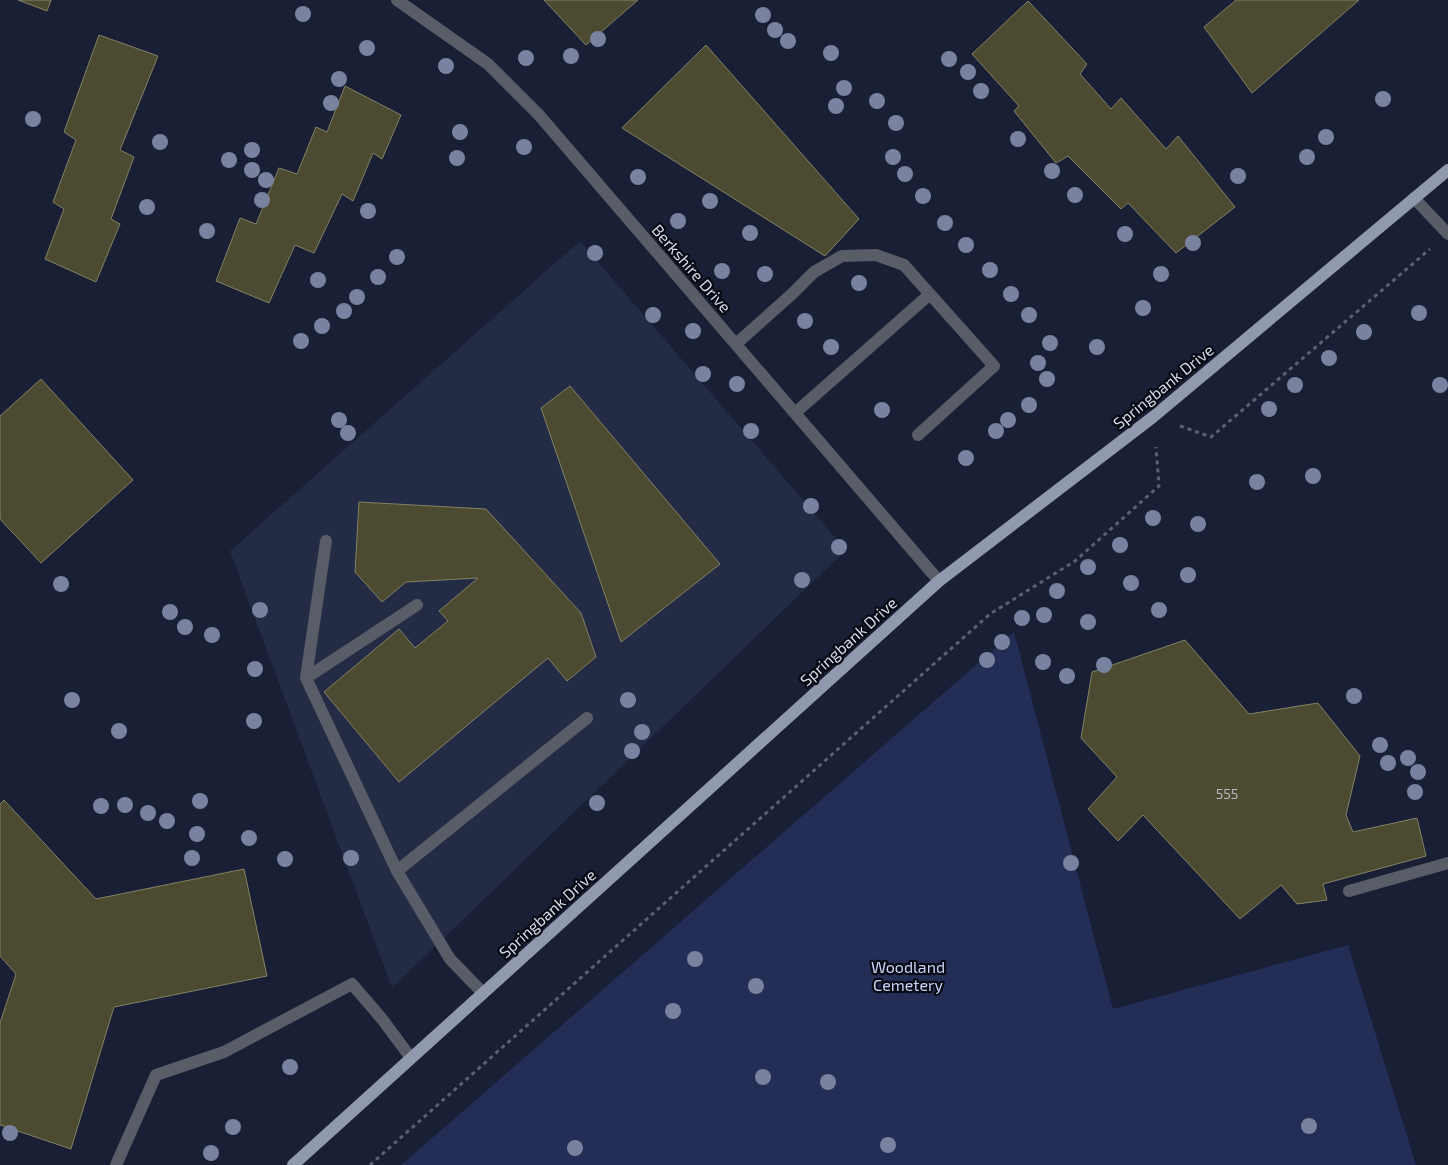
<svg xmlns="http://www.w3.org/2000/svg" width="1448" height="1165" viewBox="0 0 1448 1165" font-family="'Exo 2',sans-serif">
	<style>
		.built { fill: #232b45 }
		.green { fill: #232d56 }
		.building { fill: #4c4b31; stroke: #838266 }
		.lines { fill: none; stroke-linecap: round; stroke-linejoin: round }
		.path { stroke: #5b6174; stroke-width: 3; stroke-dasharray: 4 4; stroke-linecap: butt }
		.minor { stroke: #595d67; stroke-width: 12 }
		.major { stroke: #9199af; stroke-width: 12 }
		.tree { fill: #7983a0 }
		.labels { text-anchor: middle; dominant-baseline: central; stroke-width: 4.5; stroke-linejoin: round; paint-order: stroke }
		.number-label { font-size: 14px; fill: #b4b7bb }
		.street-label { font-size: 16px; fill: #d6dbe9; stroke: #070a13 }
		.park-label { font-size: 16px; fill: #c7d4f9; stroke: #070a13 }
	</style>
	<rect width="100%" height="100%" fill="#191f34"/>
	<path class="built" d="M580 241 846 550 392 988 230 551Z"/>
	<path class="green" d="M1014 632 1113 1009 1348 945 1416 1165H401Z"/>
	<path class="building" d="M18 0H51L47 11Z
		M544 0H638L586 45Z
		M1236 0H1359L1252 93 1204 27Z
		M1028 1 1087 64 1080 74 1111 109 1121 98 1166 149 1178 136 1235 207 1176 253 1128 203 1121 209 1068 156 1056 163 1014 111 1019 106 972 54Z
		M99 35 158 56 120 150 134 157 111 219 120 224 96 282 45 259 64 209 53 202 76 140 64 132Z
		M706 45 859 219 825 256 622 128Z
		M345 86 401 115 382 159 373 153 353 201 342 194 314 253 295 245 269 303 216 281 240 218 256 224 279 168 297 174 316 127 327 132Z
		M41 379 133 480 41 563 0 519V416Z
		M570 386 720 564 621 642 541 408Z
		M359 502 486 509 581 613 596 657 567 681 548 658 399 782 324 692 399 629 415 648 448 621 439 611 478 578 406 582 382 602 355 572Z
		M1185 640 1249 714 1318 703 1360 756 1346 815 1353 832 1417 818 1426 856 1323 884 1327 900 1297 904 1281 885 1240 919 1143 815 1118 841 1088 809 1117 777 1081 738 1092 672Z
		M4 800 96 899 244 869 267 976 114 1007 71 1149 0 1125V1023L16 974 0 956V804Z"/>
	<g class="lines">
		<path class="path" d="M1180 426 1211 437 1430 249
			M370 1165 990 614 1075 561 1159 486 1156 447"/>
		<path class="minor" d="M397 0 488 64 539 115 939 581
			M1414 198 1448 234
			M736 344 792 294 814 272 842 256 876 255 904 265 994 366 918 435
			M795 413 930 294
			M326 541 306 678 397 871
			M306 678 417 605
			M1349 891 1448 863
			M483 993 450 959 397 871 587 718
			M116 1165 156 1075 224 1052 352 984 382 1019 411 1058"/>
		<path class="major" d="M293 1165 939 581 1153 417 1448 170"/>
	</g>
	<g class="tree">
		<circle cx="303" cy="14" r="8"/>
		<circle cx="763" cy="15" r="8"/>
		<circle cx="775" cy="30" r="8"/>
		<circle cx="598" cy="39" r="8"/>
		<circle cx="788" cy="41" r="8"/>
		<circle cx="367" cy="48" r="8"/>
		<circle cx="831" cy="53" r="8"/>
		<circle cx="571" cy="56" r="8"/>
		<circle cx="526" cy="58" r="8"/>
		<circle cx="949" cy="59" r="8"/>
		<circle cx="446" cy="66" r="8"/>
		<circle cx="968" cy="72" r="8"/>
		<circle cx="339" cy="79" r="8"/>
		<circle cx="844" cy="88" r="8"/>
		<circle cx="981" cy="91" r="8"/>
		<circle cx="1383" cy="99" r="8"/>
		<circle cx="877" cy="101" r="8"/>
		<circle cx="331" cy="103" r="8"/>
		<circle cx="836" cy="106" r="8"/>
		<circle cx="33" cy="119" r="8"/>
		<circle cx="896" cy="123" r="8"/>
		<circle cx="460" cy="132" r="8"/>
		<circle cx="1326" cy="137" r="8"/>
		<circle cx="1018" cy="139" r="8"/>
		<circle cx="160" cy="142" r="8"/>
		<circle cx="524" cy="147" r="8"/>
		<circle cx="252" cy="150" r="8"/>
		<circle cx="893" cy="157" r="8"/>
		<circle cx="1307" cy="157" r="8"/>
		<circle cx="457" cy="158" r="8"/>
		<circle cx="229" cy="160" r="8"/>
		<circle cx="252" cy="170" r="8"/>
		<circle cx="1052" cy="171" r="8"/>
		<circle cx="905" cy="174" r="8"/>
		<circle cx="1238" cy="176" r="8"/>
		<circle cx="638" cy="177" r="8"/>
		<circle cx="266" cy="180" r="8"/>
		<circle cx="1075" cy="195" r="8"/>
		<circle cx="923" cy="196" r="8"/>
		<circle cx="262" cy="200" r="8"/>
		<circle cx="710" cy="201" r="8"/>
		<circle cx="147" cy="207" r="8"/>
		<circle cx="368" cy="211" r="8"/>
		<circle cx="678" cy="221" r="8"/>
		<circle cx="945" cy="223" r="8"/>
		<circle cx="207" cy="231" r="8"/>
		<circle cx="750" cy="233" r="8"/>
		<circle cx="1125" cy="234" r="8"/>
		<circle cx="1193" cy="243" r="8"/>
		<circle cx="966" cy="245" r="8"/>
		<circle cx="595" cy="253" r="8"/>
		<circle cx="397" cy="257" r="8"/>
		<circle cx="990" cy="270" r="8"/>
		<circle cx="722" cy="271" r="8"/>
		<circle cx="765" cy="274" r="8"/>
		<circle cx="1161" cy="274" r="8"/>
		<circle cx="378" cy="277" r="8"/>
		<circle cx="318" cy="280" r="8"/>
		<circle cx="859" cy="283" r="8"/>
		<circle cx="1011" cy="294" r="8"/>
		<circle cx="357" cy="297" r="8"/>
		<circle cx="1143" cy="308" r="8"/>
		<circle cx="344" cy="311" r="8"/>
		<circle cx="1419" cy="313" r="8"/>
		<circle cx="653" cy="315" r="8"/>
		<circle cx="1029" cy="315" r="8"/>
		<circle cx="805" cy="321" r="8"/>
		<circle cx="322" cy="326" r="8"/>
		<circle cx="693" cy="331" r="8"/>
		<circle cx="1364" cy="332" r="8"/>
		<circle cx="301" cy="341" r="8"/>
		<circle cx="1050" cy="343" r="8"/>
		<circle cx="831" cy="347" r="8"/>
		<circle cx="1097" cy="347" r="8"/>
		<circle cx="1329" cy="358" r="8"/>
		<circle cx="1038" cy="363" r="8"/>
		<circle cx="703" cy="374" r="8"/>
		<circle cx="1047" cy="379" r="8"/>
		<circle cx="737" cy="384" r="8"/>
		<circle cx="1295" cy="385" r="8"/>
		<circle cx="1440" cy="385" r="8"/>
		<circle cx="1029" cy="405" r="8"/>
		<circle cx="1269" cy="409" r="8"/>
		<circle cx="882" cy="410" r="8"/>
		<circle cx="339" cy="420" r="8"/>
		<circle cx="1008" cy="420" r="8"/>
		<circle cx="751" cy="431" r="8"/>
		<circle cx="996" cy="431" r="8"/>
		<circle cx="348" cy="433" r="8"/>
		<circle cx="966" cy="458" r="8"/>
		<circle cx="1313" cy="476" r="8"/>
		<circle cx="1257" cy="482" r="8"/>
		<circle cx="811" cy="506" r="8"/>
		<circle cx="1153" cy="518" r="8"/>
		<circle cx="1198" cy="524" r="8"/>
		<circle cx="1120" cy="545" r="8"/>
		<circle cx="839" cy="547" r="8"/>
		<circle cx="1088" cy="567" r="8"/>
		<circle cx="1188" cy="575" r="8"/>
		<circle cx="802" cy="580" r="8"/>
		<circle cx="1131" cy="583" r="8"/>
		<circle cx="61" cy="584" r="8"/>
		<circle cx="1057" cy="591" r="8"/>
		<circle cx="260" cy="610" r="8"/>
		<circle cx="1159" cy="610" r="8"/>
		<circle cx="170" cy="612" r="8"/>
		<circle cx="1044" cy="615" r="8"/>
		<circle cx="1022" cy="618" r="8"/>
		<circle cx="1088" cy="622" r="8"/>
		<circle cx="185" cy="627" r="8"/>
		<circle cx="212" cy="635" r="8"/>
		<circle cx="1002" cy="642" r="8"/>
		<circle cx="987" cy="660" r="8"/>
		<circle cx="1043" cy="662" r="8"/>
		<circle cx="1104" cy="665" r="8"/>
		<circle cx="255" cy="669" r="8"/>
		<circle cx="1067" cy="676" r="8"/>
		<circle cx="1354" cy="696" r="8"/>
		<circle cx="72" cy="700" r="8"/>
		<circle cx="628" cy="700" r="8"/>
		<circle cx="254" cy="721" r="8"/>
		<circle cx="119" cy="731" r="8"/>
		<circle cx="642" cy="732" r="8"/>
		<circle cx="1380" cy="745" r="8"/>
		<circle cx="632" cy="751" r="8"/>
		<circle cx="1408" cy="758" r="8"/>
		<circle cx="1388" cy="763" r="8"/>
		<circle cx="1418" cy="772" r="8"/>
		<circle cx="1415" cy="792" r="8"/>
		<circle cx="200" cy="801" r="8"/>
		<circle cx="597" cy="803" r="8"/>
		<circle cx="125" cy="805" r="8"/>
		<circle cx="101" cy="806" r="8"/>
		<circle cx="148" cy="813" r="8"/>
		<circle cx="167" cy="821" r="8"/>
		<circle cx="197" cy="834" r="8"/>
		<circle cx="249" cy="838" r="8"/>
		<circle cx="192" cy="858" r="8"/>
		<circle cx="351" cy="858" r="8"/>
		<circle cx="285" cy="859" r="8"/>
		<circle cx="1071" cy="863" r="8"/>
		<circle cx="695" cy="959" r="8"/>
		<circle cx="756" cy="986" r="8"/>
		<circle cx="673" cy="1011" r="8"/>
		<circle cx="290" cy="1067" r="8"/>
		<circle cx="763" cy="1077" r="8"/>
		<circle cx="828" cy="1082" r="8"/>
		<circle cx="1309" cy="1126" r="8"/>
		<circle cx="233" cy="1127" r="8"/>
		<circle cx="10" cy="1133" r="8"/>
		<circle cx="888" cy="1145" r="8"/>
		<circle cx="575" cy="1148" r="8"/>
		<circle cx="211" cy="1153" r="8"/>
	</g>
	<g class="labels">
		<g class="number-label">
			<text x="1227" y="793">555</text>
		</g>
		<g class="street-label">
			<text transform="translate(692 268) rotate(49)">Berkshire Drive</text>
			<text transform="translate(1163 386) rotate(-39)">Springbank Drive</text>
			<text transform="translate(848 641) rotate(-42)">Springbank Drive</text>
			<text transform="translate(547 913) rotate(-42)">Springbank Drive</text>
		</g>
		<g class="park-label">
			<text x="908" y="966">Woodland<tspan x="908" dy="18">Cemetery</tspan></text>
		</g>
	</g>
</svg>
